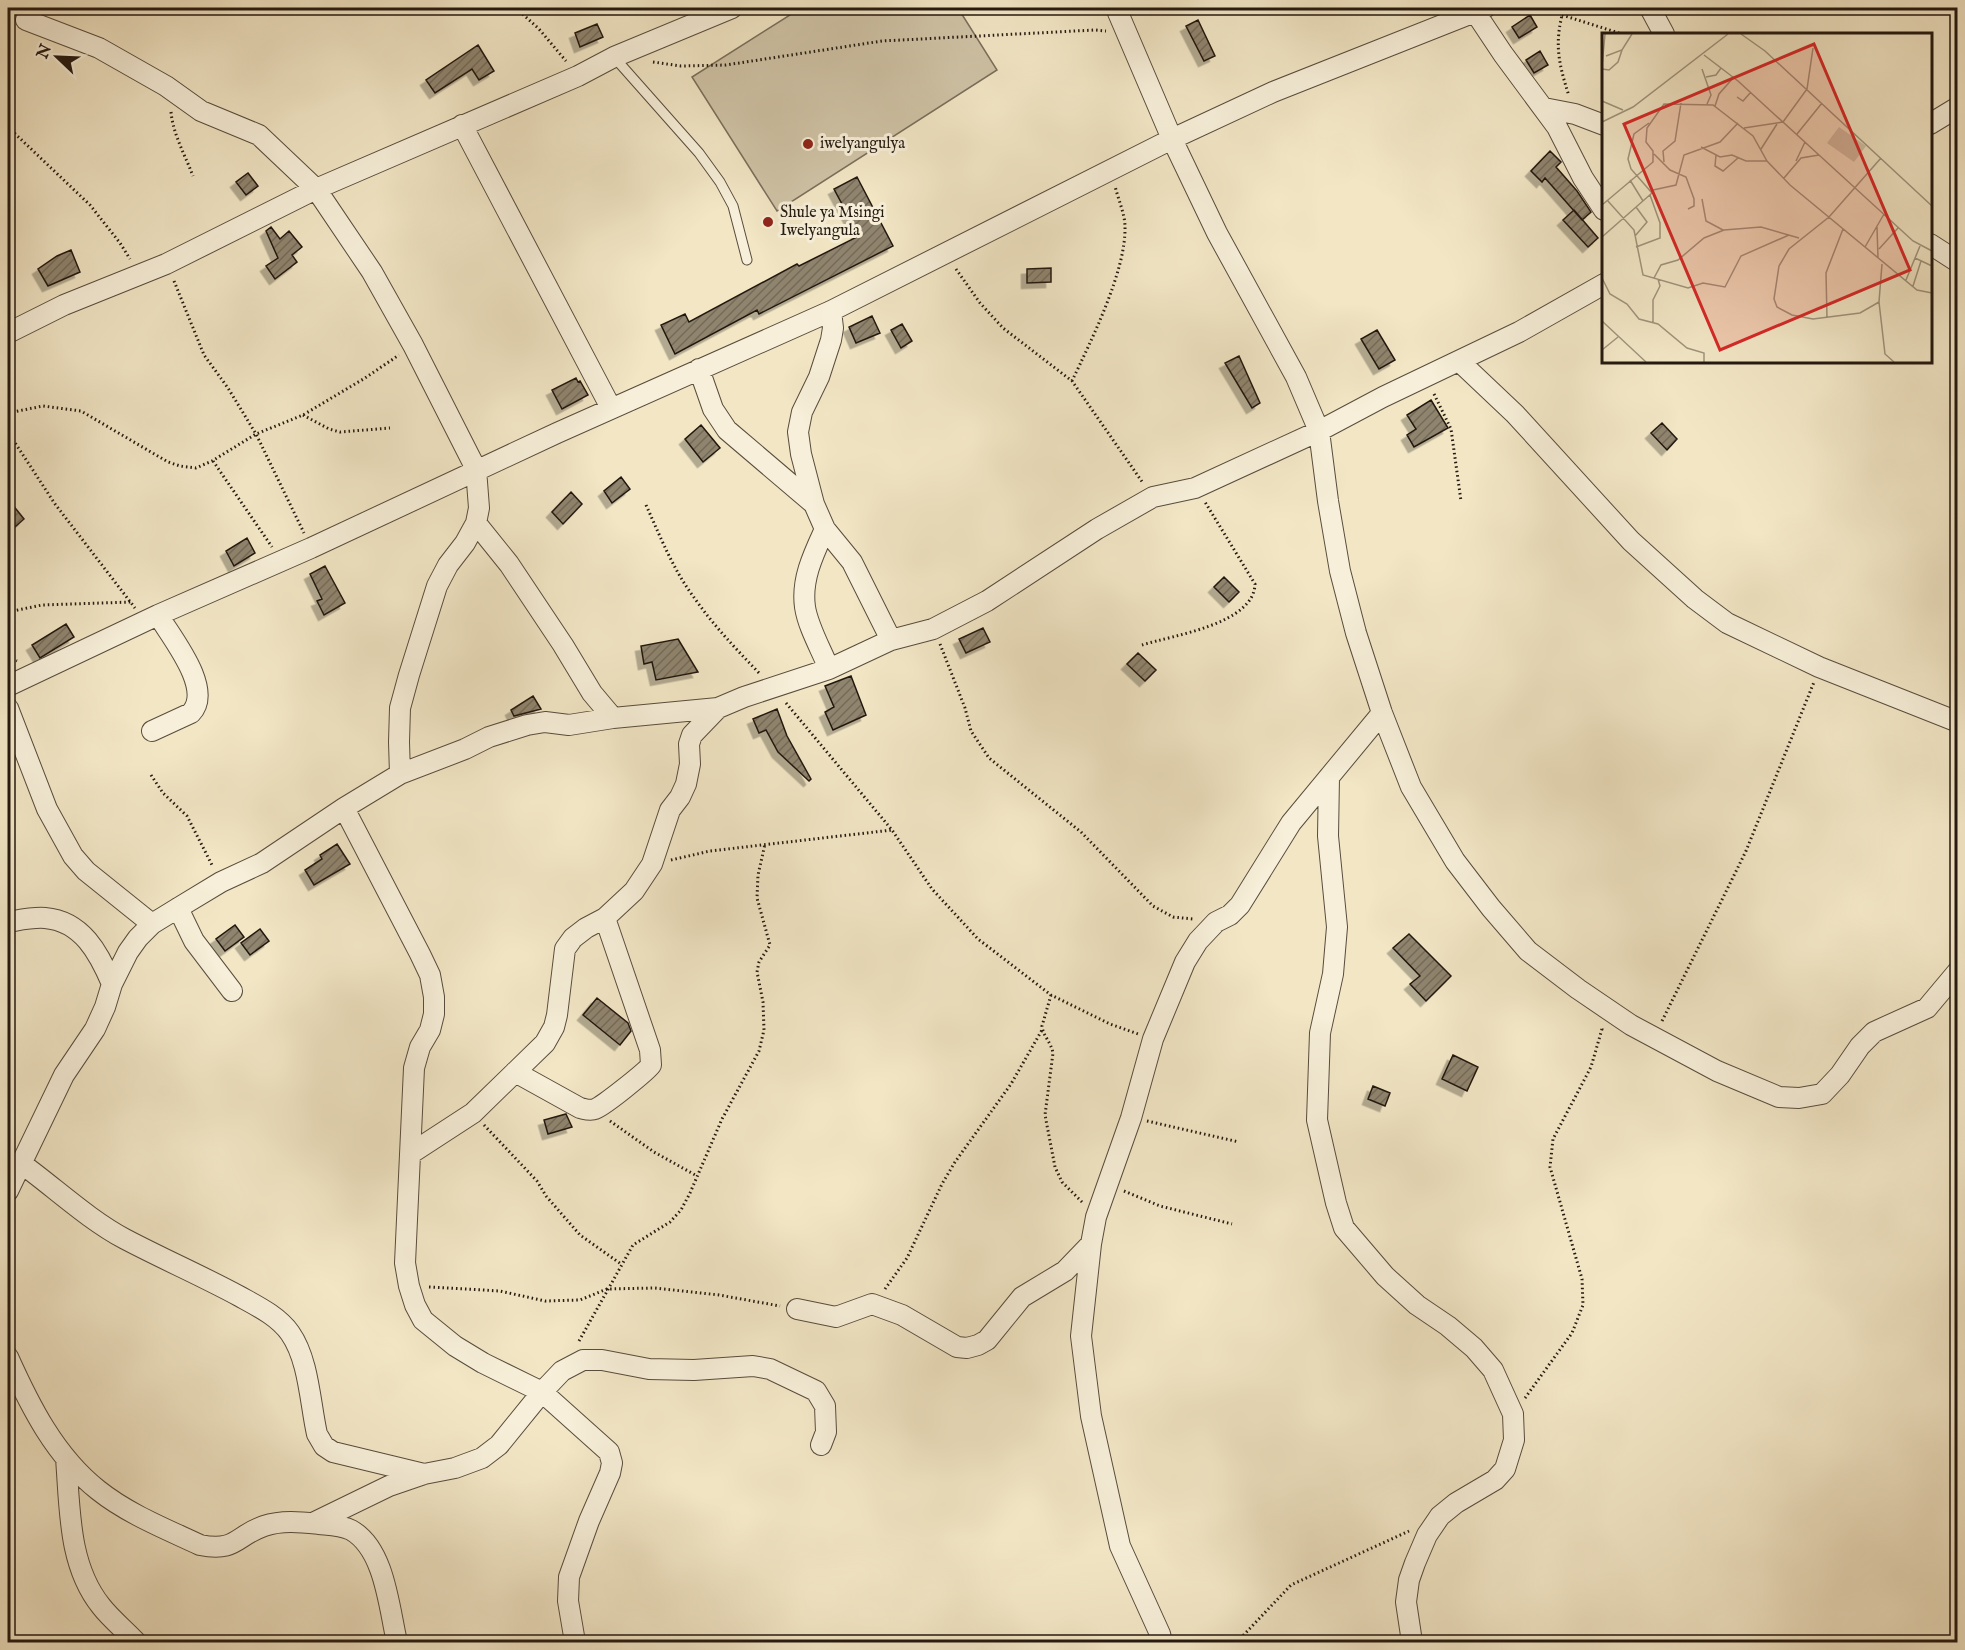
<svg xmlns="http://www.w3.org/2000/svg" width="1965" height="1650" viewBox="0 0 1965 1650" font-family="'IM FELL English',serif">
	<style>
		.pitch { fill: #cfc3a6; stroke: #7a6e5b; stroke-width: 1.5 }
		.building { fill: url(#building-hatch); stroke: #241910; stroke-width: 1.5; filter: url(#shadow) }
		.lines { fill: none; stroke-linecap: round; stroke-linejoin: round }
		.lane-casing { stroke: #584c3d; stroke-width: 11 }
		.street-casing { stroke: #584c3d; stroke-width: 22 }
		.path { stroke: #241910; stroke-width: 3; stroke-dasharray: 1.5 3; stroke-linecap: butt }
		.lane { stroke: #f7efd9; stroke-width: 9 }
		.street { stroke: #f7efd9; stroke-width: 20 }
		.poi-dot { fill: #8f2418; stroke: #f7efd9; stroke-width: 2 }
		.labels { text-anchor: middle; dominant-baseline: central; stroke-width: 6; stroke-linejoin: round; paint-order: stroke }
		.poi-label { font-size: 16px; fill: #241910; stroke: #f7efd9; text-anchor: start }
		.inset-road { fill: none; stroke: #a0947d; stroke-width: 1.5 }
		.view { fill: #d62828; fill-opacity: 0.15; stroke: #d62828; stroke-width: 3 }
		.inset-edge { fill: none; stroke: #241910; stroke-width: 3 }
	</style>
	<defs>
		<pattern id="building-hatch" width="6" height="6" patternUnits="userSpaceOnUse" patternTransform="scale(1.5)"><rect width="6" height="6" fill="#8f846e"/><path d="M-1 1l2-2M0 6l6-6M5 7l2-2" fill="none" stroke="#756b59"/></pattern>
		<filter id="shadow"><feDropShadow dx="-5.5" dy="5.5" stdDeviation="0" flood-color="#0004"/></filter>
	</defs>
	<rect width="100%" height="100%" fill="#f2e6c5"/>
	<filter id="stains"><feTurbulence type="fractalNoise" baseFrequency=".00333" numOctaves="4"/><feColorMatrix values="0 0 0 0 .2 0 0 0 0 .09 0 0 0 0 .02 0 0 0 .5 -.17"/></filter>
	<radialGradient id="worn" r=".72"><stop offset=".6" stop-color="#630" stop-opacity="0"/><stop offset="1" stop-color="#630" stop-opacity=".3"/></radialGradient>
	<path class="pitch" d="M801 8H958L997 70 777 211 692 77Z"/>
	<path class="building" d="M1530 15 1537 27 1519 38 1512 27Z
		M1198 20 1215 56 1204 61 1186 26Z
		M597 24 603 37 580 47 575 33Z
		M478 45 494 71 479 80 472 69 435 93 426 80Z
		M1540 51 1548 65 1534 73 1526 60Z
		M1550 151 1561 162 1556 167 1577 191 1591 212 1582 220 1545 178 1542 182 1531 171Z
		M248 173 258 186 246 195 236 182Z
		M857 177 893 246 759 314 757 310 675 354 661 325 685 314 689 322 797 264 799 266 859 236 834 189Z
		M1574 210 1598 238 1588 247 1563 220Z
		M271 227 280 239 289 231 302 247 292 255 297 262 275 279 266 266 278 258 266 231Z
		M71 250 80 272 48 286 38 269 57 256Z
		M1051 268V282L1027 283V269Z
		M872 316 880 333 856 343 849 327Z
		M902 324 912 341 901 348 891 330Z
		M1377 330 1395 360 1379 369 1361 339Z
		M1239 356 1260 403 1252 408 1225 363Z
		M576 378 578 382 580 381 588 395 562 409 552 390Z
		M1431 400 1448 428 1414 447 1407 435 1416 429 1407 415Z
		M1662 423 1677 439 1667 450 1651 433Z
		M701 425 720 448 703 462 685 439Z
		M621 477 630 489 612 503 604 491Z
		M571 492 582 504 563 524 552 512Z
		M8 499 24 519 8 533Z
		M247 538 255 553 234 566 226 551Z
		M325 566 345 603 324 615 317 601 322 599 310 574Z
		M1224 577 1239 592 1229 602 1214 587Z
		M66 624 74 637 40 658 32 645Z
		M983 628 990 642 966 653 959 639Z
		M678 639 698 672 656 680 652 662 644 664 641 646Z
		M1138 653 1156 670 1145 681 1127 664Z
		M851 676 866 715 833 730 825 712 834 707 825 686Z
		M533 696 541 709 514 716 511 710Z
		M777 709 787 736 811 779 809 781 778 752 766 730 759 733 753 719Z
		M337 844 350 864 314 885 305 870 322 859 320 855Z
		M235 925 244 937 225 951 216 939Z
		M260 929 269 941 250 955 241 943Z
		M1409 934 1451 976 1426 1001 1410 984 1420 976 1393 948Z
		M597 998 628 1023 631 1031 620 1045 583 1015Z
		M1453 1055 1478 1067 1467 1091 1442 1079Z
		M1373 1086 1390 1093 1385 1106 1368 1099Z
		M566 1114 572 1127 548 1134 544 1120Z"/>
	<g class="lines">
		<g class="lane-casing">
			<path id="lane" d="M614 57 699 153 720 182 733 206 747 260"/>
		</g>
		<g class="street-casing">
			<path id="street" d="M1116 8 1172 139 1217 233 1296 377 1319 431 1328 501 1340 571 1356 633 1382 713 1411 787 1455 861 1491 908 1528 951 1578 989 1631 1025 1717 1071 1779 1097 1799 1098 1822 1094 1840 1075 1860 1046 1874 1032 1927 1008 1958 971
				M1650 8 1664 34
				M1475 12 1503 54 1557 127 1583 178 1604 210
				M26 20 99 48 166 86 201 111 259 135 316 189 372 272 413 345 476 469 479 508 476 523 465 543 448 565 437 586 409 675 400 708 399 742 400 774
				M1544 108 1575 114 1604 125
				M1930 124 1958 107
				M462 125 611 408
				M1930 244 1958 262
				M831 311 833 328 831 340 819 377 802 412 798 432 801 454 814 504 825 529 852 562 891 640
				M8 333 64 305 166 264 316 189 578 76 614 57 732 8
				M1459 361 1515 414 1631 541 1695 599 1727 623 1819 667 1958 722
				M699 369 713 409 727 430 814 504
				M476 523 509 564 563 645 592 693 613 718
				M825 529C814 553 801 579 805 607 808 627 821 649 829 669
				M8 686 158 615 311 548 557 433 831 311 1172 139 1273 92 1485 8
				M8 708 47 809 73 856 86 871 152 924
				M152 731 191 713C214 689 171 637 158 615
				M1329 777 1328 836 1337 927 1333 974 1320 1033 1317 1120 1336 1203 1344 1228 1385 1276 1417 1305 1448 1326 1474 1348 1493 1370 1513 1414 1514 1440 1505 1469 1495 1480 1456 1503 1440 1516 1427 1535 1415 1563 1409 1580 1406 1602 1412 1642
				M344 808 420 954 430 975 434 997V1014L430 1030 420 1047 414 1068 405 1263 409 1286 415 1305 423 1320 455 1346 483 1363 542 1392 609 1452 612 1463 610 1473 589 1521 569 1577 568 1601 575 1642
				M178 908 194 941 232 991
				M8 922C20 920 33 917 45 918 82 921 99 953 112 984
				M515 1072 580 1108C585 1109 590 1111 595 1109 601 1108 647 1071 651 1065L650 1050 605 918
				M410 1154 473 1113 545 1043 554 1027 557 1015 565 949 573 938 586 928 605 918 634 891 652 864 670 810 680 797 686 784 690 764 689 744 692 735 718 708
				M22 1164C55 1188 89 1220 125 1239 163 1259 202 1276 239 1296 257 1306 278 1316 290 1333 309 1360 310 1403 317 1434L324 1446 333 1452 424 1474
				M8 1191 64 1075 95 1029 105 1007 112 984 128 952 138 938 152 924 178 908 221 882 262 863 344 808 400 774 465 749 489 737 527 725 545 722 569 725 613 718 718 708 744 697 829 669 891 640 933 629 987 601 1097 529 1153 497 1195 488 1319 431 1383 397 1519 332 1604 284
				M797 1309 836 1317 872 1304 902 1315 957 1347 967 1348 978 1345 987 1340 1022 1297 1065 1271 1091 1244
				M8 1357C30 1406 55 1456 98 1490 128 1514 166 1529 200 1545 237 1552 235 1536 264 1526 282 1520 300 1522 319 1524 329 1525 341 1525 351 1530 385 1549 389 1608 397 1642
				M66 1458C70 1508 68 1565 101 1606 111 1619 125 1630 136 1642
				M313 1523 389 1486 424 1474 455 1468 482 1458 499 1445 542 1392 562 1371 583 1360H602L649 1369 694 1370 753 1366 770 1369 816 1391 825 1406 826 1432 821 1445
				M1162 1642 1160 1634 1120 1546 1091 1416 1081 1336 1091 1244 1096 1217 1131 1118 1153 1039 1185 962 1198 941 1216 922 1230 915 1240 905 1291 823 1382 713"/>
		</g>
		<path class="path" d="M516 8 539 29 566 61
			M1564 8C1554 42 1558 62 1569 96
			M1562 15 1622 34
			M653 62 681 66 726 65 882 41 1095 30 1106 31
			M171 112C173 134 185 155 193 176
			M8 127 90 205 120 243 130 259
			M956 269 980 303 1003 328 1072 381 1143 483
			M174 281 204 355 228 388 256 434 304 533
			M1072 381C1091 341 1126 271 1125 227 1125 214 1118 199 1115 186
			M1434 394 1451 429 1461 501
			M8 413 43 406 81 411 168 462 180 466 196 468 212 461 256 434 303 415 365 378 399 355
			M303 415 329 429 340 432 390 428
			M8 432 55 504 135 608
			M8 450 14 444
			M213 461 272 547
			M646 505C660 536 673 569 693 596 713 625 736 649 760 674
			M8 612 42 605 131 602
			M940 644 965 708 971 731 989 758 1081 832 1153 906 1173 917 1193 919
			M1142 645C1174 635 1254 624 1255 584L1205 502
			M8 657 17 661
			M786 703 892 830 932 889 978 939 1051 995 1110 1024 1138 1034
			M151 775 163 793 187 816 213 867
			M671 860 710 851 892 830
			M1051 995 1042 1026C1043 1036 1051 1042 1053 1053L1045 1115 1055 1167 1062 1182 1082 1202
			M1662 1021 1746 851 1814 682
			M610 1121 654 1152 697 1176
			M1147 1121 1239 1142
			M484 1125 537 1181 546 1196 580 1235 621 1264
			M1124 1191 1160 1206 1232 1224
			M429 1287 500 1291 545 1301 580 1300 607 1289 655 1288 719 1295 780 1306
			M885 1289 907 1258 942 1184 955 1162 1011 1084 1042 1030
			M579 1341 633 1245 670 1222 681 1210 690 1193 722 1119 759 1051 764 1030 763 1002 757 972 759 962 770 945 757 898 758 875 765 844
			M1525 1398 1572 1333 1583 1305 1582 1279 1550 1167 1553 1139 1591 1067 1602 1029 1600 1027
			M1237 1642 1291 1585 1409 1531"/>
		<use href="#lane" class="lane"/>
		<use href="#street" class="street"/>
	</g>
	<g class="poi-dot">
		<circle cx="808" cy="144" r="6"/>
		<circle cx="768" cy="222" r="6"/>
	</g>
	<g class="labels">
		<g class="poi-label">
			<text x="820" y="144">iwelyangulya</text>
			<text x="780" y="213">Shule ya Msingi<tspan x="780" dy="18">Iwelyangula</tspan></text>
		</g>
	</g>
	<g transform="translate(1602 33)">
		<rect width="330" height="330" fill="#f2e6c5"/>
		<path d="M237 94 264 113 252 129 225 110Z" fill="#cfc3a6"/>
		<path class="inset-road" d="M139 1 163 18 330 173M102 22 136 48 311 208 330 218M4 23 20 17 30 1M0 33 3 1M0 36 7 37 16 29 20 17M100 36 109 62 105 71M104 44 114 42 119 35M135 64 141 68 149 59M0 68 21 77M113 73 117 61 132 44M0 89 31 74 126 1M142 95 181 89 205 56 211 15M195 101 220 70M99 114 118 124 130 122 144 128H165M159 116 175 91M52 121 68 137 84 144 92 166V173L86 176M114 122 113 133 121 138 136 125M194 128 203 109M62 129 61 118 73 108 79 70M182 145 199 125 217 122M28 147 41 168M51 157 74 152 82 122 118 109 136 90M100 166 104 188 121 197M5 167 32 197 41 242 86 255 101 250 123 254 139 223 187 202M0 172 51 129V118L44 109 45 95 62 71 111 72 151 103 165 128 188 152 315 257 330 260M275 194 276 225M33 203 45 189 34 174M0 204 50 160 29 136 26 126 32 101 47 90M34 214 58 205V190L48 162M263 214 282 181M277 216 296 195M313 225 330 233M280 231 277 269 283 321 292 329M0 245 8 261 25 271 37 286 56 291 85 315 102 320V329M52 245 59 232 76 227 102 205 122 197 159 194 197 205M304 247 318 213M311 253 319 228M277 269 258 280 211 286 190 282 175 274 172 266 177 233 187 216 227 184 279 125M225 285 224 240 241 196M0 288 44 329M51 289V267L58 253 56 246M0 317 16 304"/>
		<path class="view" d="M212 11 308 237 118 317 22 91Z"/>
		<rect width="330" height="330" class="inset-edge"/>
	</g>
	<rect width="1965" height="1650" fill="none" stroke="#f2e6c5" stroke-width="30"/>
	<rect x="9" y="9" width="1947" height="1632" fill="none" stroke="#241910" stroke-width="3"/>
	<rect x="15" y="15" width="1935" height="1620" fill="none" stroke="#241910" stroke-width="1.5"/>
	<g transform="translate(57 57) rotate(293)" stroke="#f7efd9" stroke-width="4.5" paint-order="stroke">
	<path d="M0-4.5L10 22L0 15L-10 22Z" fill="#241910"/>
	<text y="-9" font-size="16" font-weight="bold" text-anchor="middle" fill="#241910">N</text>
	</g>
	<rect width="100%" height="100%" filter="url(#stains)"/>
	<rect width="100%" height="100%" fill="url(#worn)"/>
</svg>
